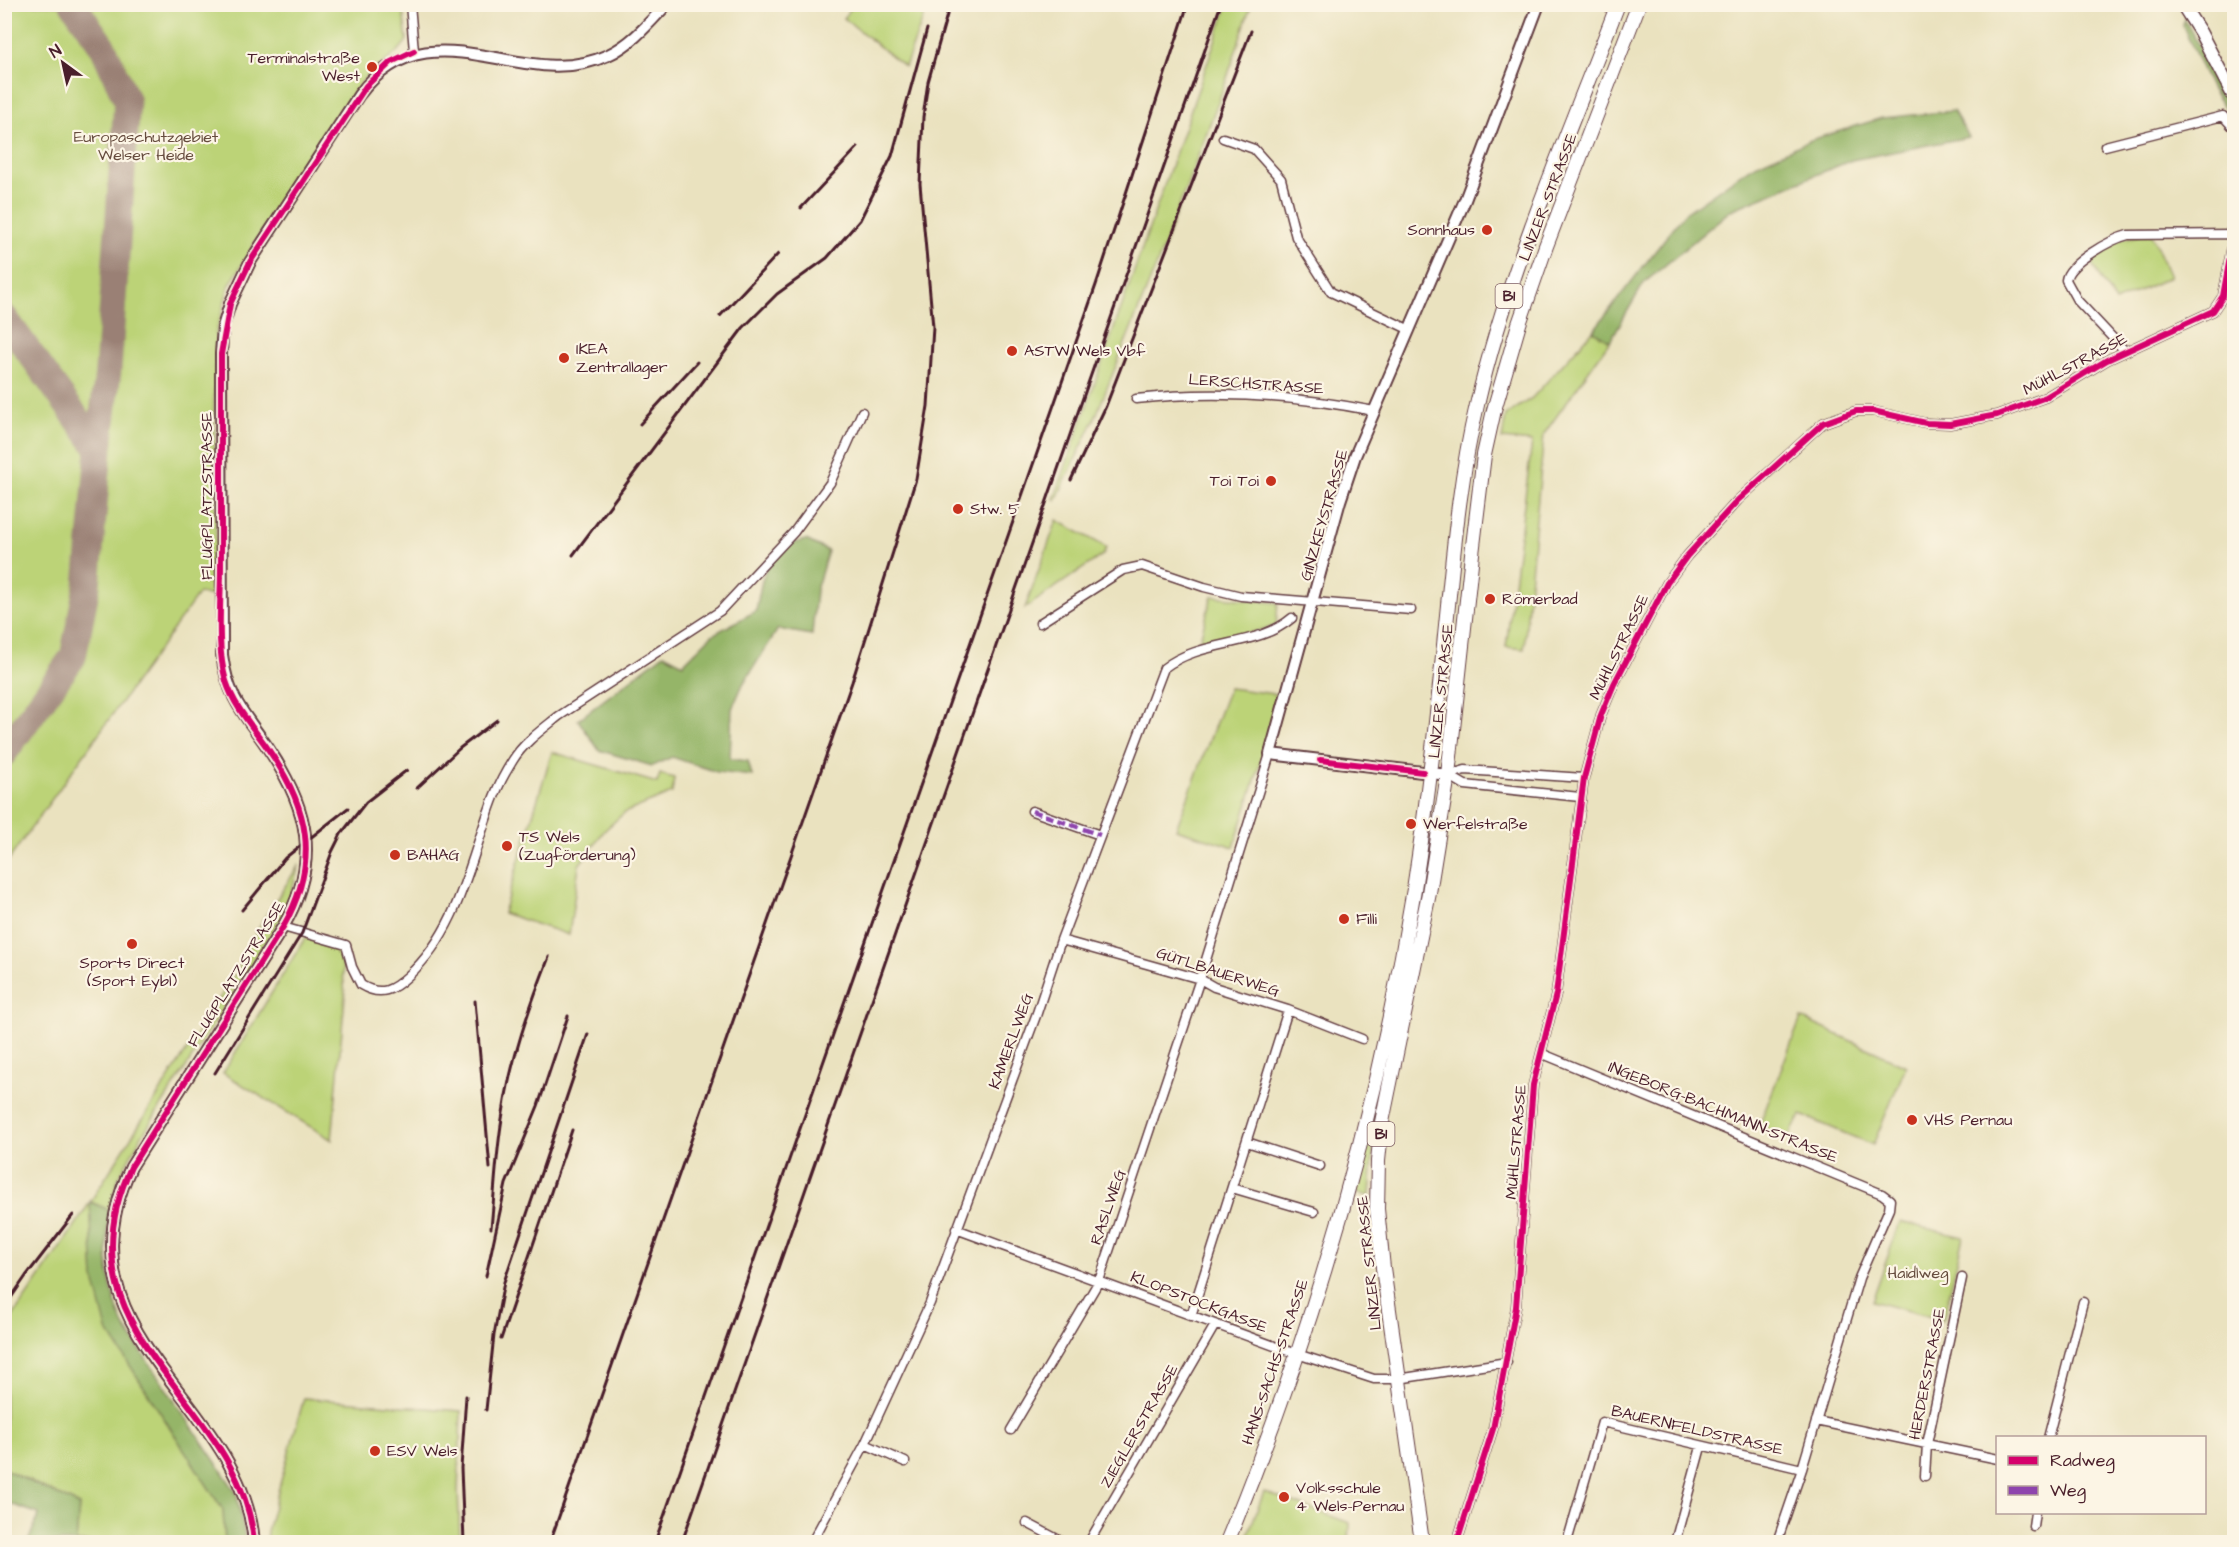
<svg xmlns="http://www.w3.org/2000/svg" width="2239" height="1547" viewBox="0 0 2239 1547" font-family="'Architects Daughter',sans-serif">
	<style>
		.green { fill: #bcd377; stroke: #837951; stroke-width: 1.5 }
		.forest { fill: #95b568; stroke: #706a4a; stroke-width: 1.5 }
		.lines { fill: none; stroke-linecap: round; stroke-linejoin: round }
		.taxiway { stroke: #9a8075; stroke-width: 27 }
		.minor-casing { stroke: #623c41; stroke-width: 11 }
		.tertiary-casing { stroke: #623c41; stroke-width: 14 }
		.secondary-casing { stroke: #623c41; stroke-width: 15 }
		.primary-casing { stroke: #623c41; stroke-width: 16 }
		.minor { stroke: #fff; stroke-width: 8 }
		.tertiary { stroke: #fff; stroke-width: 10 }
		.secondary { stroke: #fff; stroke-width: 12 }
		.primary { stroke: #fff; stroke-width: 14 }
		.rail { stroke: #4a1f2b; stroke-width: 3 }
		.quiet { stroke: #8e44ad; stroke-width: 4.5; stroke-dasharray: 9 4.5; stroke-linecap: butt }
		.cycleway-casing { stroke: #fcf5e5; stroke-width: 10 }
		.cycleway { stroke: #d6006c; stroke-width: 6 }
		.poi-dot { fill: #c8321e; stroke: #fcf5e5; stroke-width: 2 }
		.labels { text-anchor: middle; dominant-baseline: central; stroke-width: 4.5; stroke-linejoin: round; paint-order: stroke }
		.shield { fill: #fcf5e5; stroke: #7f5f63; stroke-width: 1.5 }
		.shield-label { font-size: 15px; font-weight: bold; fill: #4a1f2b }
		.poi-label { font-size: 16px; fill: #4a1f2b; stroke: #fcf5e5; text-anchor: start }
		.park-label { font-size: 16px; fill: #664c3e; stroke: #fcf5e5 }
		.street-label { font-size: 16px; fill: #4a1f2b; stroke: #fcf5e5 }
	</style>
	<rect width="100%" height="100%" fill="#fcf5e5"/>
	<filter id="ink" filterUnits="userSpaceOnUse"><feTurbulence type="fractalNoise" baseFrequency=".0167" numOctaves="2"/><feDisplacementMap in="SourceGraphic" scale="12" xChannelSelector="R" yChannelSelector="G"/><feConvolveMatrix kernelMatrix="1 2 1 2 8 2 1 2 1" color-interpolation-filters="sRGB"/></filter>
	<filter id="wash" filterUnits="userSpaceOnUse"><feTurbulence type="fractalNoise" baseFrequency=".008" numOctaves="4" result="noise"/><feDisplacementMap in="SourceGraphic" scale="24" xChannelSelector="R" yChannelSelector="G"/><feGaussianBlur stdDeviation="1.35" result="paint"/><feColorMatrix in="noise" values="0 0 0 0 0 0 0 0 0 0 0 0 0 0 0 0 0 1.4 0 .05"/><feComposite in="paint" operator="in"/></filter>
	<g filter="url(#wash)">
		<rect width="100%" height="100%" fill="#eae2bf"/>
		<path class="green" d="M1228 4 1251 5 1226 81 1163 249 1095 418 1056 500 1054 499Z
			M5 5H402L407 40C399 54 378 66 365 78L262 231 229 286 216 333 214 411 217 597 199 593 5 865Z
			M853 5H928L905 67 844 18Z
			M2151 233 2170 277 2115 302 2089 259 2118 240Z
			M1593 331 1610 341 1544 434 1524 649 1506 647 1532 442 1502 439 1506 415 1532 398Z
			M1057 520 1106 547 1104 554 1025 608Z
			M1212 596 1278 603 1276 626 1198 646Z
			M1229 688 1282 695 1234 847 1176 829Z
			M552 752 657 783 660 774 674 778 672 793 624 813 604 831 579 865 569 935 503 913Z
			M299 865 286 911 140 1139 118 1179 109 1210 91 1202 94 1279 172 1429 223 1510 225 1542H76L79 1505 5 1469 4 1329 73 1229 237 971 263 920Z
			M305 938 341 949 345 996 332 1140 223 1073Z
			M1801 1018 1906 1066 1873 1145 1801 1115 1788 1138 1759 1126Z
			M1386 1053H1389L1376 1111 1370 1196 1356 1193Z
			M1900 1222 1963 1237 1943 1320 1872 1301Z
			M304 1398 461 1411 458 1491 460 1542H266L267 1531Z
			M1264 1492 1350 1523 1349 1542H1245Z"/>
		<path class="forest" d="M2184 18 2215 77 2234 108V120L2212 90 2183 26Z
			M1953 111 1969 137 1852 160 1731 210 1644 283 1610 341 1593 331 1684 214 1751 167 1811 140 1882 118Z
			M806 540 828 551 816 590 812 635 778 629 743 684 732 709 730 759 748 761 752 776 717 772 672 757 652 766 599 750 578 720 664 654 683 664 712 635 756 611C763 575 764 548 806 540Z
			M90 1202 109 1210C105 1255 106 1284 124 1326L236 1492 246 1542H225L223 1510 107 1330 94 1279Z
			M4 1469 79 1505 76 1542H28L39 1514 5 1502Z"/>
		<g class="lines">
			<path class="taxiway" d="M73 4 103 47 127 101 108 371 99 449
				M4 317 99 449 87 586 73 657 4 753"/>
		</g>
	</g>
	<g filter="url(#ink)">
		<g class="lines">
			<g class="minor-casing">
				<path id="minor" d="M410 4 414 51
					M1223 138 1254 149 1281 179 1296 237 1331 292 1410 330
					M2105 146 2223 116 2234 128
					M2125 351 2077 300 2066 280C2068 263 2112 239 2128 235L2234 234
					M1136 399C1215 390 1297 396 1374 411
					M1040 623 1123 570 1142 566 1204 587 1241 596 1411 610
					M1448 775 1465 770 1584 778
					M1448 775 1465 785 1580 797
					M1032 811 1100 835
					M283 927 346 945 352 967 361 985C381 997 393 990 408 976 460 929 470 858 494 797 499 784 506 771 513 760 524 742 543 729 559 716L720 611 794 532 830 483 862 412
					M1061 940 1200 979 1214 987 1288 1010 1362 1039
					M1543 1054 1882 1194 1890 1200 1889 1209 1859 1278 1802 1469 1777 1542
					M1247 1142 1320 1166
					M1232 1188 1314 1212
					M956 1229 1288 1351 1374 1379H1398L1507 1362
					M1191 1316 1288 1010
					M1816 1421 1998 1459
					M1011 1430 1099 1281 1200 979 1270 754
					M2048 1438 2083 1302
					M865 1444 905 1462
					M1925 1476 1927 1444 1962 1278
					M1027 1523 1063 1542
					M2033 1526 2035 1512
					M812 1542 865 1444 930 1303 1037 1013 1061 940 1164 668C1201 639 1257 648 1292 618
					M1089 1542 1215 1325
					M1457 1542 1493 1429 1516 1307 1533 1085 1556 994 1584 778 1601 715 1614 684 1667 583 1687 556 1738 500 1823 423 1856 411H1873L1926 423 1950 424 1997 415 2046 397 2107 360 2213 311 2223 296 2234 235
					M1567 1542 1602 1422 1802 1469
					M1675 1542 1701 1447"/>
			</g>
			<g class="tertiary-casing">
				<path id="tertiary" d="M1448 775 1270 754 1340 501 1355 456 1465 200 1539 4
					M254 1542C242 1398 52 1337 131 1167L283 927C321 861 309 809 268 748 244 713 228 699 222 655L221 354 223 327 230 304 250 262 359 95C431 0 522 96 608 55 632 44 649 23 667 4"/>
			</g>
			<g class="secondary-casing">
				<path id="secondary" d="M2182 4 2200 32 2234 97"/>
			</g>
			<g class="primary-casing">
				<path id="primary" d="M1227 1542C1313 1333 1377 1113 1414 889 1427 805 1437 720 1445 635 1453 557 1459 480 1477 405 1508 271 1569 132 1618 4
					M1422 1542 1383 1268 1377 1209 1378 1161 1382 1122 1429 893 1448 775 1472 554 1484 455 1494 410 1519 324 1546 246 1639 4"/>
			</g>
			<use href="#minor" class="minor"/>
			<use href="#tertiary" class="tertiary"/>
			<use href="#secondary" class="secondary"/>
			<use href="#primary" class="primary"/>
			<path class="rail" d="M801 208 858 147
				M720 316 778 254
				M640 424 697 362
				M1071 480 1106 406 1251 31
				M573 555 743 328 777 294 827 258 860 220 892 156 927 29
				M417 788 460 748 497 720
				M242 910 285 858 348 808
				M475 1001 490 1168
				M215 1073 302 933 332 852 341 834 366 802 407 770
				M491 1228C495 1190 496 1151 503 1113 511 1059 529 1008 549 957
				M486 1276 506 1184 538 1106 568 1016
				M4 1308 26 1276 73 1215
				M501 1339 572 1130
				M486 1410 494 1335 504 1282 588 1034
				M464 1542 461 1468 466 1396
				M550 1542 852 682 916 479 928 406 933 327 920 184 923 117 928 82 950 4
				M655 1542 1096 285 1188 4
				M682 1542 1221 4"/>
			<path class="quiet" d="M1032 811 1100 835"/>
			<g class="cycleway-casing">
				<path id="cycleway" d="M1320 760 1423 772
					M254 1542C242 1398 52 1337 131 1167L283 927C321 860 309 807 266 746 251 725 234 706 226 681 216 646 221 604 221 567 221 496 221 425 221 354L230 304 250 262 366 86 391 62 414 51
					M1457 1542 1493 1429 1516 1307 1533 1085 1556 994 1584 778 1601 715 1614 684 1667 583 1687 556 1738 500 1823 423 1856 411H1873L1926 423 1950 424 1997 415 2046 397 2107 360 2213 311 2223 296 2234 235"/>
			</g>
			<use href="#cycleway" class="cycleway"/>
		</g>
	</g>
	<g class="poi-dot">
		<circle cx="372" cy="67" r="6"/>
		<circle cx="1487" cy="230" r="6"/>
		<circle cx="1012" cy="351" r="6"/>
		<circle cx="564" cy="358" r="6"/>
		<circle cx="1271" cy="481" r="6"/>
		<circle cx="958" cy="509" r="6"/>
		<circle cx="1490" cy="599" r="6"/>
		<circle cx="1411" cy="824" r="6"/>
		<circle cx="507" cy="846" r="6"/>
		<circle cx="395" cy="855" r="6"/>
		<circle cx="1344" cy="919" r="6"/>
		<circle cx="132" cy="944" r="6"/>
		<circle cx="1912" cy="1120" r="6"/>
		<circle cx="375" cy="1451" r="6"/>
		<circle cx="1284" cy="1497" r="6"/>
	</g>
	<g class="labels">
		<g class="shield">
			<rect x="1495.5" y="284" width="27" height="24" rx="4.5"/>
			<rect x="1367.5" y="1122" width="27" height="24" rx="4.5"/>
		</g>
		<g class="shield-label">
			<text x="1509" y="296">B1</text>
			<text x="1381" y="1134">B1</text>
		</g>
		<g class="poi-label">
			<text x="360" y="58" text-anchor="end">Terminalstraße<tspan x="360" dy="18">West</tspan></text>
			<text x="1475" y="230" text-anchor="end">Sonnhaus</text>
			<text x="576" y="349">IKEA<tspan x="576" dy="18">Zentrallager</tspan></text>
			<text x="1024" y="351">ASTW Wels Vbf</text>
			<text x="1259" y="481" text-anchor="end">Toi Toi</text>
			<text x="970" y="509">Stw. 5</text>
			<text x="1502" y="599">Römerbad</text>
			<text x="1423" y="824">Werfelstraße</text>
			<text x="519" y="837">TS Wels<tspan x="519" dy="18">(Zugförderung)</tspan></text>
			<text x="407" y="855">BAHAG</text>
			<text x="1356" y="919">Filli</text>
			<text x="132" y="963" text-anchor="middle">Sports Direct<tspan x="132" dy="18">(Sport Eybl)</tspan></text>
			<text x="1924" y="1120">VHS Pernau</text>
			<text x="387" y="1451">ESV Wels</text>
			<text x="1296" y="1488">Volksschule<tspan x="1296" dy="18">4 Wels-Pernau</tspan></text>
		</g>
		<g class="park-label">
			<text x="146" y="137">Europaschutzgebiet<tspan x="146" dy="18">Welser Heide</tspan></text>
			<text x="1918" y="1273">Haidlweg</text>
		</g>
		<g class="street-label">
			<text transform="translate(1548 197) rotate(-69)">LINZER STRASSE</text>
			<text transform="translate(2075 364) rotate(-28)">MÜHLSTRASSE</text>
			<text transform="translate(1256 384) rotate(4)">LERSCHSTRASSE</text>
			<text transform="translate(207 496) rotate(-90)">FLUGPLATZSTRASSE</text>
			<text transform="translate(1324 515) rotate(-74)">GINZKEYSTRASSE</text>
			<text transform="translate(1619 647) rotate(-64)">MÜHLSTRASSE</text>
			<text transform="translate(1441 691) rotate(-84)">LINZER STRASSE</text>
			<text transform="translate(1218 972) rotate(18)">GÜTLBAUERWEG</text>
			<text transform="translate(236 974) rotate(-58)">FLUGPLATZSTRASSE</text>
			<text transform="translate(1011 1041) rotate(-70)">KAMERLWEG</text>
			<text transform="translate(1723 1112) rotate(22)">INGEBORG-BACHMANN-STRASSE</text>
			<text transform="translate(1516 1142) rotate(-85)">MÜHLSTRASSE</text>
			<text transform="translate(1108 1207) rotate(-71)">RASLWEG</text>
			<text transform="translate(1369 1263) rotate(-96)">LINZER STRASSE</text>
			<text transform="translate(1199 1302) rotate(21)">KLOPSTOCKGASSE</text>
			<text transform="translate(1275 1362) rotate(-71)">HANS-SACHS-STRASSE</text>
			<text transform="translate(1927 1374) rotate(-79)">HERDERSTRASSE</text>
			<text transform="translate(1139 1426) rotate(-60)">ZIEGLERSTRASSE</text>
			<text transform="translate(1697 1430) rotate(13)">BAUERNFELDSTRASSE</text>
		</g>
	</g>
	<rect width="2239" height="1547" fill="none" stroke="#fcf5e5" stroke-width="24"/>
	<rect x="1996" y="1436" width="210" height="78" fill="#fcf5e5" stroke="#b59f9b" stroke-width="1.5"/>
	<rect x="2008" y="1456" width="30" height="9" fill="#d6006c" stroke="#b59f9b" stroke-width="1.5"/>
	<text x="2050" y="1466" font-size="18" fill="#4a1f2b">Radweg</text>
	<rect x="2008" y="1486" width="30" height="9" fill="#8e44ad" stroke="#b59f9b" stroke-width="1.5"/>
	<text x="2050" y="1496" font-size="18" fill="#4a1f2b">Weg</text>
	<g transform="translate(63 63) rotate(327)" stroke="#fcf5e5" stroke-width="4.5" paint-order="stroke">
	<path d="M0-4.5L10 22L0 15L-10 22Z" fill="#4a1f2b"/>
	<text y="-9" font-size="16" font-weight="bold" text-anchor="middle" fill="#4a1f2b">N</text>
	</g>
</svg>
